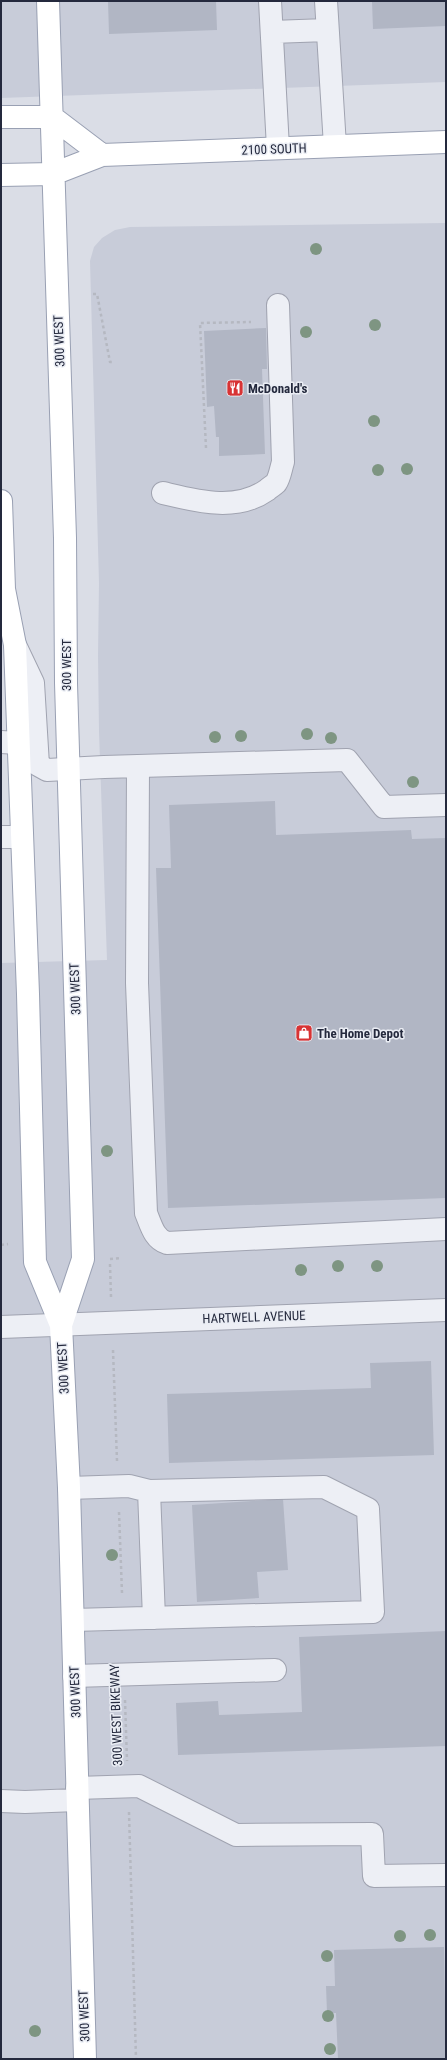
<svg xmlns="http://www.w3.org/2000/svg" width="447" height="2060" viewBox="0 0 447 2060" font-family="'Roboto Condensed',sans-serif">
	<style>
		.built { fill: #c8ccd9 }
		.building { fill: #b1b6c4 }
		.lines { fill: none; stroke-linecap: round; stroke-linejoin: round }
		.minor-casing { stroke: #a0a3b0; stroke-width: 24 }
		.major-casing { stroke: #99a0b3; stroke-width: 24 }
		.path { stroke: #b5b8c1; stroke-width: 2.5; stroke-dasharray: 3 3; stroke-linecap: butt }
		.minor { stroke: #edeff5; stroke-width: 22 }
		.major { stroke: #fff; stroke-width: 22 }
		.tree { fill: #7e9582 }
		.labels { text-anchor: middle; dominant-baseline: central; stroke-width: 3; stroke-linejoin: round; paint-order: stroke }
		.street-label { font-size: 13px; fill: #24293d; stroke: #eaedf4 }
		.poi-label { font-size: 13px; font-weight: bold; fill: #24293d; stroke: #eaedf4; text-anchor: start }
	</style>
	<rect width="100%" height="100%" fill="#dadde6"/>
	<path class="built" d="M1 1H446V82L1 98Z
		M446 223V2059H1V963L107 960 99 731 98 656 99 583 90 261 94 247 102 238 115 230 130 227Z"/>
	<path class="building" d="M108 1H216L217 30 109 34Z
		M372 1H446V26L373 29Z
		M266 328 267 369H262L265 454 219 456V437H216L214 406 207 407 204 331Z
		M275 801 276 835 411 830 412 839 446 838V1198L168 1208 156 868H171L169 805Z
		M431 1361 434 1455 169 1463 167 1394 371 1388 370 1363Z
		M283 1499 288 1570 257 1572 259 1598 197 1602 192 1505Z
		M446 1631V1746L178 1755 176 1703 218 1701 219 1715 302 1712 299 1637Z
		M444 1947 446 2059H338L336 2013H327L326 1986H335L334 1950Z"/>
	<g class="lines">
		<g class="minor-casing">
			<path id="minor" d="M270 1 278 148
				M326 1 335 146
				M272 32 327 30
				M163 493C197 501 236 512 267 490 269 488 274 485 276 483 280 477 281 468 283 462L278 305
				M15 645 33 683 38 765 47 770 104 767 347 760 384 807 446 805
				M1 742 18 743
				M138 766 137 983 146 1213C151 1225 154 1239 167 1243L446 1229
				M1 837H21
				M1 1327 446 1310
				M69 1488 129 1486 149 1491 154 1618
				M73 1620 373 1612 368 1509 324 1487 149 1491
				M74 1676 275 1670
				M77 1788 139 1786 236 1835 372 1834 374 1876 446 1875
				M1 1801 25 1802 77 1800"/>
		</g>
		<g class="major-casing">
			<path id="major" d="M48 1 65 538 66 683 83 1259 61 1325
				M1 117H52L102 155
				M1 175 53 174 102 155 446 142
				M1 501 4 589 15 645 28 994 35 1262 61 1325 69 1488 85 2059"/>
		</g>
		<path class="path" d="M93 294H97L110 362H113
			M206 448 200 323 251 322
			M1 1245 8 1244
			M110 1259 121 1258
			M110 1264 111 1297
			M113 1350 117 1461
			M119 1512 122 1593
			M125 1700 127 1761
			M129 1812 136 2059"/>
		<use href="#minor" class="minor"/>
		<use href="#major" class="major"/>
	</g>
	<g class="tree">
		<circle cx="316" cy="249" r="6"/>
		<circle cx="375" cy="325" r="6"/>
		<circle cx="306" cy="332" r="6"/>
		<circle cx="374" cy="421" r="6"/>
		<circle cx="407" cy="469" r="6"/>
		<circle cx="378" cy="470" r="6"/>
		<circle cx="307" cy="734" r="6"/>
		<circle cx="241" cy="736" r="6"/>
		<circle cx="215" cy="737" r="6"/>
		<circle cx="331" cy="738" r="6"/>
		<circle cx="413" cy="782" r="6"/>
		<circle cx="107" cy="1151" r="6"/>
		<circle cx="338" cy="1266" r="6"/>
		<circle cx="377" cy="1266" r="6"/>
		<circle cx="301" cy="1270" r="6"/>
		<circle cx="112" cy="1555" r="6"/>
		<circle cx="430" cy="1935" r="6"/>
		<circle cx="400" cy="1936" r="6"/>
		<circle cx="327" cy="1956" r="6"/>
		<circle cx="328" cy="2016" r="6"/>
		<circle cx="35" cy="2031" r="6"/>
		<circle cx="330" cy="2049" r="6"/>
	</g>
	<defs>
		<g id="restaurant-square" transform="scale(0.9)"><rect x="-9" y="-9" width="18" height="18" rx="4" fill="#d83334" stroke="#eaedf4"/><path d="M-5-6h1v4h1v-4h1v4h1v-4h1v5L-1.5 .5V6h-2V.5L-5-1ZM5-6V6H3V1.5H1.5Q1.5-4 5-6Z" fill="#fff"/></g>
		<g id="shop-square" transform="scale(0.9)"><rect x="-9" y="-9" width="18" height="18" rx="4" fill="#d83334" stroke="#eaedf4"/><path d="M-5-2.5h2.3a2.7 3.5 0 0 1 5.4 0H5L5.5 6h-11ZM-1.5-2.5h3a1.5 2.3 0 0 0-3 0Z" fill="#fff"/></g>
	</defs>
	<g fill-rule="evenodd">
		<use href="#restaurant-square" x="235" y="388"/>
		<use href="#shop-square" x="304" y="1033"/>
	</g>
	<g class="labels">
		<g class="street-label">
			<text transform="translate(274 149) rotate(-2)">2100 SOUTH</text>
			<text transform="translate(59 341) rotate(-92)">300 WEST</text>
			<text transform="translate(66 665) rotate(-90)">300 WEST</text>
			<text transform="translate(75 989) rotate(-92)">300 WEST</text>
			<text transform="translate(254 1317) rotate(-2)">HARTWELL AVENUE</text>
			<text transform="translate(63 1368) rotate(-93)">300 WEST</text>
			<text transform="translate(75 1692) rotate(-92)">300 WEST</text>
			<text transform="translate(116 1715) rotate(-92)">300 WEST BIKEWAY</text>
			<text transform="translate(84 2016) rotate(-92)">300 WEST</text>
		</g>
		<g class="poi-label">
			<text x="248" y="388">McDonald's</text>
			<text x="317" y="1033">The Home Depot</text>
		</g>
	</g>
	<rect width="447" height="2060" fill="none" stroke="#24293d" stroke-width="4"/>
</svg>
